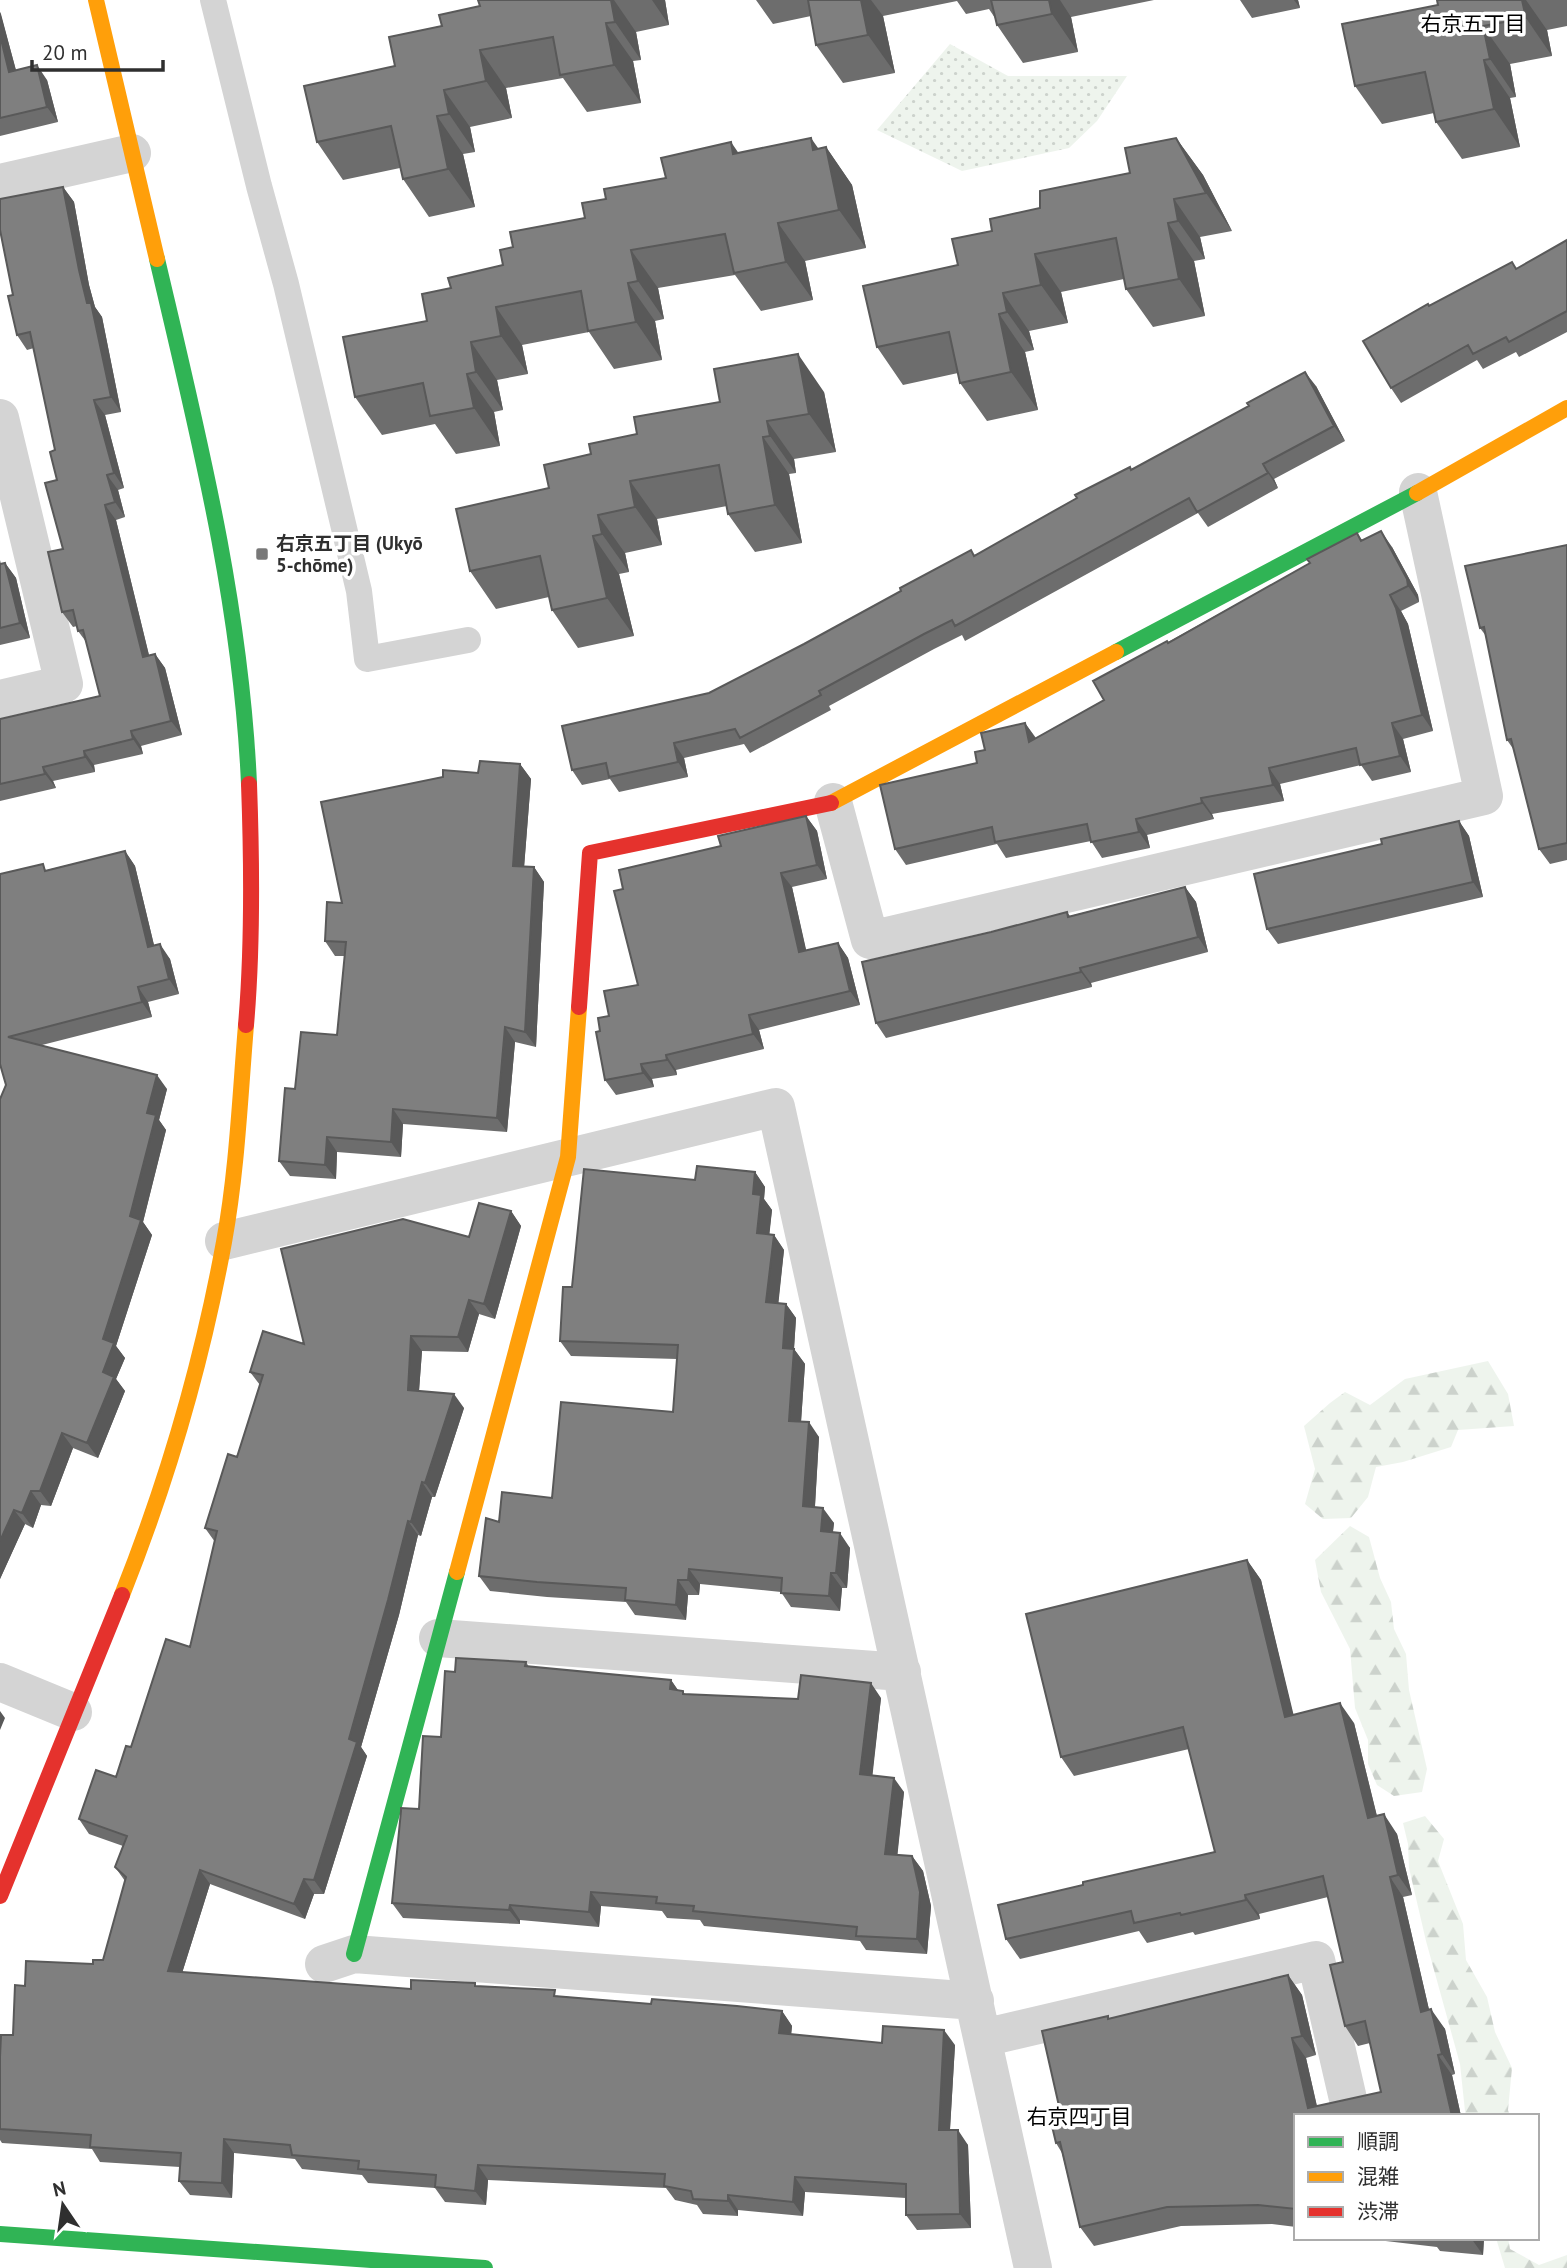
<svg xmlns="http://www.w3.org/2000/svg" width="1567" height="2268" viewBox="0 0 1567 2268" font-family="'PT Sans','Noto Sans JP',sans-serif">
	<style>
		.forest { fill: url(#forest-firs) }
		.park { fill: url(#park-dots) }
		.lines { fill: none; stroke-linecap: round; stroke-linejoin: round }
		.lane { stroke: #d4d4d4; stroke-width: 26 }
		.street { stroke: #d4d4d4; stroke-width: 38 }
		.fast { stroke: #30b455; stroke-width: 16 }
		.slow { stroke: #ff9f0a; stroke-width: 16 }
		.jam { stroke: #e5322d; stroke-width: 16 }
		.wall { fill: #6d6d6d }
		.shaded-wall { fill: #595959 }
		.building { fill: #7f7f7f; stroke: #595959; stroke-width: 2 }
		.poi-dot { fill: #787878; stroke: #fff; stroke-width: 2.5 }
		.labels { text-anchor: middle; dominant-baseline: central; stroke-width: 7; stroke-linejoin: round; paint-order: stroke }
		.poi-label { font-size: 19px; font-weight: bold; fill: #2f2f2f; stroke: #fff; text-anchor: start }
		.neighbourhood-label { font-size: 21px; fill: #000; stroke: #fff }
	</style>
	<defs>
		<pattern id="forest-firs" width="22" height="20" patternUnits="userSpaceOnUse" patternTransform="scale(1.75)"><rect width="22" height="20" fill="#eef4ed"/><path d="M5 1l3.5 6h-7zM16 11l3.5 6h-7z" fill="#ccd2cc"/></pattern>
		<pattern id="park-dots" width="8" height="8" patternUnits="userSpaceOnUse" patternTransform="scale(1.75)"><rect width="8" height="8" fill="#eef4ed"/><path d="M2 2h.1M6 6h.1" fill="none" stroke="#ccd2cc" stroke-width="1.8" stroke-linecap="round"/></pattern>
	</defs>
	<rect width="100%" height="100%" fill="#fff"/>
	<path class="forest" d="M1488 1361 1508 1394 1514 1426 1458 1430 1451 1447 1403 1462 1376 1467 1368 1497 1351 1518 1323 1519 1305 1504 1315 1469 1304 1426 1330 1403 1345 1392 1370 1405 1405 1379Z
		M1350 1526 1369 1537 1380 1578 1391 1602 1394 1629 1406 1654 1409 1690 1427 1769 1422 1792 1394 1796 1377 1785 1368 1764V1740L1355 1708 1350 1649 1321 1592 1315 1560Z
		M1425 1816 1444 1839 1438 1861 1463 1924 1466 1960 1487 1997 1495 2032 1512 2068 1508 2110 1510 2116H1466L1465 2111 1460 2064 1426 1941 1409 1868 1408 1844 1403 1823Z
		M1496 2238H1508L1510 2249 1539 2265 1567 2255V2268H1505Z"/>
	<path class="park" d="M950 44 1008 76H1127L1097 121 1069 148 962 171 877 130Z"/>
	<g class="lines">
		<path class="lane" d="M213 0 259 186 286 284 359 591 367 659 468 640"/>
		<path class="street" d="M0 183 132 153
			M0 418 64 684 0 699
			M833 802 870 940 1484 796 1418 492
			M224 1241 776 1107 1033 2268
			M438 1638 902 1672
			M0 1682 73 1712
			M324 1964 354 1954 975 2001
			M983 2038 1316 1960 1348 2099"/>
		<path class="fast" d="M157 259C198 434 241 603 249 784
			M1116 652 1417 493
			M354 1954 457 1572
			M0 2234 485 2268"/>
		<path class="slow" d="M96 0 157 259
			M1417 493 1567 408
			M831 803 1116 652
			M457 1572 568 1157 579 1007
			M122 1595C167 1482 202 1362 224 1242 237 1171 240 1097 246 1025"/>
		<path class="jam" d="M579 1007 590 853 831 803
			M246 1025C253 944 252 865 249 784
			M0 1896 122 1595"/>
	</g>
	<path class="wall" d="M478 0H665L669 25 636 32 641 60 633 61 641 103 587 112 563 78 506 88 512 118 470 127 475 152 463 154 475 207 429 217 403 179 400 168 343 180 317 142 395 66 442 26 480 6Z
		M756 0H1154L1071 17 1078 52 1023 63 997 25 995 18 989 9 966 14 957 1 883 16 895 73 843 83 816 45 811 16 773 24Z
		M1240 0H1298L1300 8 1252 18Z
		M1437 0H1567V26L1547 30 1552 56 1510 64 1516 97 1510 98 1520 147 1462 159 1436 122 1434 113 1382 124 1355 86 1438 5Z
		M0 12 16 70 47 80 58 122 0 136Z
		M1176 138 1203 175 1232 231 1200 237 1205 259 1194 261 1205 316 1153 327 1126 289 1124 279 1061 292 1068 323 1029 331 1034 350 1025 352 1038 410 987 421 960 383 958 373 903 385 877 347 992 231 1040 208 1130 173Z
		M826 147 852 185 866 248 805 261 813 300 761 311 735 275 658 288 664 319 655 321 662 360 614 369 589 332 522 345 528 374 497 380 503 410 494 412 500 446 456 454 435 424 382 435 355 397 427 321 451 288 503 265 513 247 585 218 606 199 739 153 818 149Z
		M63 187 74 202 89 285 95 307 102 317 121 412 105 415 124 488 118 490 125 517 116 520 149 655 155 654 165 668 182 735 141 746 143 754 94 765 95 772 53 781 56 788 0 801V719L100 696 87 643 78 631 77 626 73 627 62 612 63 549 55 450 34 348 27 350 17 335 13 295Z
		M1567 240V332L1519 357 1516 352 1483 369 1477 360 1401 403 1391 388 1429 306 1512 262 1517 269Z
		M1316 386 1345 441 1274 479 1278 488 1208 527 1198 513 965 641 962 635 934 649 829 706 831 710 750 753 744 744 684 758 688 777 619 792 610 779 582 785 572 770 709 693 975 555 1132 470Z
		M824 392 836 452 794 459 796 473 789 474 802 543 755 552 728 514 727 506 657 519 662 545 625 553 629 572 619 574 634 636 578 648 552 610 549 597 496 609 470 571 549 488 591 454 637 434Z
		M1357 533 1362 540 1392 547 1418 595 1419 602 1401 611 1408 624 1433 731 1403 739 1411 772 1372 781 1361 765 1280 784 1284 801 1212 814 1214 819 1147 835 1150 848 1102 858 1091 841 1006 858 997 844 906 865 895 849 977 763 985 750 1025 723 1036 738 1104 700 1168 642 1310 563Z
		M1567 545V860L1550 864 1539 849 1514 750 1507 740 1486 636 1480 628Z
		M0 560 1 564 5 563 16 578 30 638 0 645Z
		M520 764 531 779 524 867H534L544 882 536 1047 515 1042 507 1132 403 1124 401 1157 337 1152 336 1179 290 1176 279 1161 295 1089 337 1035 345 956H335L325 941 342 903 478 773Z
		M806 816 817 831 827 879 792 887 806 951 838 943 848 958 860 1005 759 1030 764 1049 676 1070 677 1075 652 1079 654 1087 616 1095 605 1080 600 1031 609 1016 638 985 623 889 721 846Z
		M1459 821 1469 836 1483 897 1278 944 1267 929 1382 844Z
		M125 851 135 866 154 945 170 959 179 994 148 1002 152 1017 42 1045 167 1089 159 1120 166 1130 143 1222 152 1235 116 1346 125 1358 116 1379 125 1391 98 1458 73 1448 51 1506 41 1505 33 1528 25 1524 0 1579 6 1085 0 1064 47 870Z
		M1185 887 1196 902 1208 952 1091 983 1092 987 886 1038 876 1023 991 932 1067 912 1070 916Z
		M755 1172 765 1187 764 1199 772 1210 769 1234 774 1235 784 1250 778 1303 786 1304 796 1318 794 1349 805 1364 801 1422 819 1437 815 1507 834 1523 833 1532 850 1548 847 1588H842L840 1611 791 1607 781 1592 700 1584 699 1595H688L686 1620 635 1615 626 1602 547 1597 490 1591 479 1576 552 1498 673 1412 677 1359 571 1356 560 1341 572 1287 695 1180Z
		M511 1211 521 1226 495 1319 479 1314 468 1352 422 1351 419 1391 464 1408 435 1497H432L421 1536 418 1535 399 1615 361 1747 367 1756 324 1894H314L305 1919 210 1884 182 1973 411 1989 477 1986 559 1996 651 2004 782 2011 792 2026 791 2034 882 2043 955 2045 950 2130 968 2145 971 2228 917 2230 906 2215V2198L805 2192 803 2216 738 2210V2216L703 2214 697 2205 675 2200 666 2188 488 2180 486 2205 445 2202 435 2188 368 2183 362 2175 302 2169 295 2159 234 2153 232 2198 190 2195 179 2181 180 2167 100 2162 92 2149 2 2143 0 2140V2057L13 2035 25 1986 103 1960 125 1881 115 1867 123 1846 89 1834 79 1819 116 1777 131 1747 190 1647 215 1542 205 1528 237 1457 260 1385 250 1372 304 1344 469 1237Z
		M1247 1560 1261 1580 1293 1715 1354 1723 1377 1816 1397 1834 1412 1895 1403 1897 1429 2010 1445 2029 1455 2074 1452 2075 1461 2116H1296V2227L1272 2224 1181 2226 1094 2246 1080 2227 1062 2153 1056 2143 1059 2106 1109 2019 1288 1975 1302 1995 1316 2055 1306 2058 1317 2106 1381 2092 1370 2043 1358 2046 1345 2026 1343 1962 1328 1897 1259 1914 1260 1919 1195 1935 1193 1932 1147 1943 1139 1931 1020 1959 1006 1939 1083 1885 1215 1852 1189 1749 1074 1776 1061 1757Z
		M526 1662 529 1667 671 1680 678 1690 686 1694 798 1699 881 1698 872 1775 904 1792 897 1855 912 1856 923 1871 931 1906 927 1954 866 1950 860 1941 704 1926 700 1920 667 1918 662 1911 601 1906 599 1927 520 1920V1924L403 1918 392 1903 441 1737 455 1672Z
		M1360 2238H1484L1483 2255 1440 2251 1437 2247Z"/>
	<path class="shaded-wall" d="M611 0H614L636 32 641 60 615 22Z
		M652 0H665L669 25Z
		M861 0H871L883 16 895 73 868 35Z
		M1049 0H1060L1071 17 1078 52 1052 14Z
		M1294 0H1298L1300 8Z
		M1522 0H1526L1547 30 1552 56 1526 18Z
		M0 12 1 14 20 86 9 72 0 35Z
		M606 23 633 61 641 103 614 65Z
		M1483 26 1510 64 1516 97 1490 59Z
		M480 50 506 88 512 118 486 81Z
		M1484 60 1510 98 1520 147 1494 109Z
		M37 65 47 80 58 122 47 107Z
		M444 90 470 127 475 152 449 114Z
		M437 116 463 154 475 207 448 169Z
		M811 138 830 165 826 147 852 185 866 248 839 210 813 150Z
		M1176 138 1203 175 1232 231 1206 193Z
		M731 142 757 180 733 154Z
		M63 187 74 202 89 285 95 307 102 317 121 412 111 397 79 270Z
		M1174 199 1200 237 1205 259 1178 221Z
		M778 223 805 261 813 300 786 262Z
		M1168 223 1194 261 1205 316 1179 279Z
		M631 250 658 288 664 319 638 281Z
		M1035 254 1061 292 1068 323 1041 285Z
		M628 283 655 321 662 360 636 322Z
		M1003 293 1029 331 1034 350 1007 312Z
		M496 307 522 345 528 374 501 336Z
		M999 314 1025 352 1038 410 1011 372Z
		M471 342 497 380 503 410 476 372Z
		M798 354 824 392 836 452 809 414Z
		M1305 372 1316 386 1345 441 1334 426Z
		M467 374 494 412 500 446 474 408Z
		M94 400 105 415 124 488 114 473Z
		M767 421 794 459 796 473 770 436Z
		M763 437 789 474 802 543 775 505Z
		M1263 464 1274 479 1278 488 1268 473Z
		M107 475 118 490 125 517 115 502Z
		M630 481 657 519 662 545 635 507Z
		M105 505 116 520 153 672 143 657Z
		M598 515 625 553 629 572 602 534Z
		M1381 531 1392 547 1418 595 1419 602 1408 586Z
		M593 536 619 574 634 636 607 598Z
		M5 563 16 578 30 638 20 623Z
		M1390 595 1401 611 1408 624 1433 731 1422 715Z
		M155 654 165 668 182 735 171 721Z
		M1025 723 1036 739 1029 742Z
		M1392 723 1403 739 1411 772 1400 756Z
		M131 731 141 746 143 754 133 739Z
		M674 743 684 758 688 777 678 762Z
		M84 751 94 765 95 772 85 757Z
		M520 764 531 779 523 881 513 866Z
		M43 767 53 781 56 788 45 774Z
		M1269 768 1280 784 1284 801 1273 785Z
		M1201 798 1212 814 1214 819 1202 803Z
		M806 816 817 831 827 879 817 865Z
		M1136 819 1147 835 1150 848 1139 832Z
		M1459 821 1469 836 1483 897 1473 882Z
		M125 851 135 866 158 962 148 947Z
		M534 867 544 882 536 1047 525 1032Z
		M781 873 792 887 810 967 799 952Z
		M1185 887 1196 902 1208 952 1198 937Z
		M838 943 848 958 860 1005 850 991Z
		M160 944 170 959 179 994 169 979Z
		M1080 968 1091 983 1092 987 1081 972Z
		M138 987 148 1002 152 1017 142 1002Z
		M749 1015 759 1030 764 1049 753 1034Z
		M505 1027 515 1042 507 1132 497 1118Z
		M666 1055 676 1070 677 1075 667 1060Z
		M641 1064 652 1079 654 1087 643 1073Z
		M157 1075 167 1089 159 1120 166 1130 143 1222 152 1235 116 1346 125 1358 116 1379 125 1391 98 1458 87 1443 103 1372V1339L130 1216 147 1113Z
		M393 1109 403 1124 401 1157 391 1142Z
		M327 1137 337 1152 336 1179 325 1165Z
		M755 1172 765 1187 764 1199 772 1210 768 1248 757 1233 753 1194Z
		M511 1211 521 1226 495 1319 484 1304Z
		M774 1235 784 1250 777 1317 766 1302Z
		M469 1300 479 1314 468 1352 458 1337Z
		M786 1304 796 1318 793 1363 783 1348Z
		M411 1336 422 1351 418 1404 408 1390Z
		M794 1349 805 1364 800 1436 789 1421Z
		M454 1394 464 1408 435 1497 425 1483Z
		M809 1422 819 1437 814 1521 803 1506Z
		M62 1433 73 1448 51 1506 40 1491Z
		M422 1482 432 1497 421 1536 411 1522Z
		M31 1491 41 1505 33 1528 22 1513Z
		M823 1508 834 1523 831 1546 821 1531Z
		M14 1510 25 1524 0 1579V1541Z
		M408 1521 418 1535 399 1615 361 1747 367 1756 324 1894 314 1880 349 1739Z
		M840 1533 850 1548 847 1588 836 1573Z
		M1247 1560 1261 1580 1299 1737 1285 1717Z
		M689 1569 700 1584 699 1595 688 1580Z
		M831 1573 842 1588 840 1611 829 1596Z
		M678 1580 688 1595 686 1620 676 1605Z
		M671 1680 681 1695 670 1689Z
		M871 1683 881 1698 871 1789 860 1774Z
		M1340 1703 1354 1723 1382 1837 1368 1818Z
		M0 1711 5 1718 0 1730Z
		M894 1778 904 1792 896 1869 885 1854Z
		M1384 1814 1397 1834 1412 1895 1398 1875Z
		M912 1856 923 1871 931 1906 927 1954 917 1939Z
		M200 1870 210 1884 178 1986 168 1971Z
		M1390 1877 1403 1897 1434 2031 1421 2012Z
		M304 1879 314 1894 305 1919 294 1904Z
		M591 1892 601 1906 599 1927 589 1912Z
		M1245 1895 1259 1914 1260 1919 1246 1900Z
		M510 1905 520 1920V1924L509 1910Z
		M1288 1975 1302 1995 1316 2055 1302 2036Z
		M1431 2009 1445 2029 1455 2074 1442 2054Z
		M782 2011 792 2026 790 2047 779 2033Z
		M944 2030 955 2045 949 2145 939 2130Z
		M1292 2038 1306 2058 1319 2116 1308 2108Z
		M1438 2055 1452 2075 1461 2116H1452Z
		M958 2130 968 2145 971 2228 960 2214Z
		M224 2139 234 2153 232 2198 222 2183Z
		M478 2165 488 2180 486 2205 475 2191Z
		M795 2177 805 2192 803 2216 793 2202Z
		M728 2195 738 2210V2216L728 2201Z
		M1471 2238H1484L1483 2255Z"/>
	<path class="building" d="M478 0H611L615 22 606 23 614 65 560 75 553 37 480 50 486 81 444 90 449 114 437 116 448 169 403 179 391 126 317 142 304 86 395 66 389 37 442 26 439 15 480 6Z
		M808 0H861L868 35 816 45Z
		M991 0H1049L1052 14 997 25Z
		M1437 0H1522L1526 18 1483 26 1490 59 1484 60 1494 109 1436 122 1425 72 1355 86 1342 24 1438 5Z
		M0 35 9 72 37 65 47 107 0 118Z
		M811 138 813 150 826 147 839 210 778 223 786 262 734 273 725 234 631 250 638 281 628 283 636 322 588 331 581 291 496 307 501 336 471 342 476 372 467 374 474 408 430 416 423 383 355 397 343 337 427 321 422 294 451 288 448 278 503 265 500 250 513 247 510 232 585 218 582 203 606 199 604 189 666 178 661 158 731 142 733 154Z
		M1176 138 1206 193 1174 199 1178 221 1168 223 1179 279 1126 289 1116 238 1035 254 1041 285 1003 293 1007 312 999 314 1011 372 960 383 949 332 877 347 863 286 958 265 952 239 992 231 990 219 1040 208V191L1130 173 1125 148Z
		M63 187 79 270 87 303H91L111 397 94 400 114 473 107 475 115 502 105 505 143 657 155 654 171 721 131 731 133 739 84 751 85 757 43 767 45 774 0 784V719L100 696 83 630 78 631 73 610 62 612 48 552 63 549 45 483 57 480 50 452 55 450 30 332 17 335 8 296 13 295 0 230V199Z
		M1567 240V311L1509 342 1506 337 1473 354 1468 345 1391 388 1363 341 1428 304 1429 306 1512 262 1516 269Z
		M798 354 809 414 767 421 770 436 763 437 775 505 728 514 719 465 630 481 635 507 598 515 602 534 593 536 607 598 552 610 540 556 470 571 456 509 549 488 544 465 591 454 589 444 637 434 634 417 720 402 714 369Z
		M1305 372 1334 426 1263 464 1268 473 1197 512 1189 498 955 626 952 620 924 634 819 691 821 695 740 738 735 729 674 743 678 762 609 777 606 763 572 770 562 726 709 693 804 644 901 591 900 588 971 550 974 556 1077 498 1075 495 1130 467 1131 470 1249 406 1247 403Z
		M1381 531 1407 579 1408 586 1390 595 1396 608 1422 715 1392 723 1400 756 1360 765 1356 748 1269 768 1273 785 1201 798 1202 803 1136 819 1139 832 1091 842 1087 824 995 842 992 827 895 849 880 785 977 763 975 752 985 750 981 733 1025 723 1029 742 1104 700 1093 681 1167 641 1168 643 1310 563 1307 559 1357 533 1361 541Z
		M1567 545V843L1539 849 1511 739 1507 740 1484 627 1480 628 1465 566Z
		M5 563 20 623 0 628V564Z
		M480 761 520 764 513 866 534 867 525 1032 505 1027 497 1118 393 1109 391 1142 327 1137 325 1165 279 1161 285 1088 295 1089 301 1032 337 1035 346 942 325 941 327 902 342 903 321 802 443 777V770L478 773Z
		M806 816 817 865 781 873 799 952 838 943 850 991 749 1015 753 1034 666 1055 667 1060 641 1064 643 1073 605 1080 596 1032 600 1031 598 1018 609 1016 604 991 638 985 614 891 623 889 619 870 721 846 718 836Z
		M1459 821 1473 882 1267 929 1254 874 1382 844 1381 839Z
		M125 851 148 947 160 944 169 979 138 987 142 1002 8 1037 157 1075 147 1113 156 1115 130 1216 141 1220 103 1339 114 1343 103 1372 114 1377 87 1443 62 1433 40 1491H31L22 1513 14 1510 0 1541V1099L6 1085 0 1064V874L43 864 45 871Z
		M1185 887 1198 937 1080 968 1081 972 876 1023 862 962 991 932 1067 912 1068 917Z
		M697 1166 755 1172 753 1194 761 1195 757 1233 774 1235 766 1302 786 1304 783 1348 794 1349 789 1421 809 1422 803 1506 823 1508 821 1531 840 1533 836 1573H831L829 1596 781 1593 782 1578 689 1569 688 1580H678L676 1605 625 1600 626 1588 537 1582 479 1576 486 1518 499 1522 502 1492 552 1498 561 1402 673 1412 678 1345 560 1341 563 1287H572L584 1169 695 1180Z
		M479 1203 511 1211 484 1304 469 1300 458 1337 411 1336 408 1390 454 1394 425 1483 422 1482 411 1522 408 1521 388 1600 349 1739 357 1742 314 1880 304 1879 294 1904 200 1870 168 1971 411 1989V1980L475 1983V1986L555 1990 554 1996 651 2004 652 1999 737 2006 782 2011 779 2033 882 2043 883 2026 944 2030 939 2130H958L960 2214 906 2215V2184L795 2177 793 2202 728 2195V2201L693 2199 691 2191 664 2186 665 2174 478 2165 475 2191 435 2187 436 2175 358 2169 359 2161 292 2155 290 2145 224 2139 222 2183 179 2181 181 2153 90 2147 91 2135 0 2129V2057L1 2035H13L15 1985 25 1986 26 1961 93 1964V1960H103L126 1877 115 1867 127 1836 79 1819 96 1770 116 1777 126 1746 131 1747 166 1639 190 1647 217 1531 205 1528 228 1454 237 1457 263 1375 250 1372 263 1331 304 1344 281 1249 403 1219 469 1237Z
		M1247 1560 1285 1717 1340 1703 1368 1818 1384 1814 1398 1875 1390 1877 1421 2012 1431 2009 1442 2054 1438 2055 1452 2116H1296V2209L1258 2205 1167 2207 1080 2227 1060 2142 1056 2143 1048 2109 1059 2106 1042 2031 1108 2016V2019L1288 1975 1302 2036 1292 2038 1308 2108 1381 2092 1365 2021 1345 2026 1330 1965 1343 1962 1323 1876 1245 1895 1246 1900 1181 1915 1180 1913 1134 1923 1131 1911 1006 1939 998 1905 1083 1885V1882L1215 1852 1183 1727 1061 1757 1026 1614Z
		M456 1658 526 1662 525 1666 671 1680 670 1689 683 1691V1694L798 1699 801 1675 871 1683 860 1774 894 1778 885 1854 912 1856 920 1892 917 1939 856 1936 857 1927 693 1911 694 1906 656 1903 657 1897 591 1892 589 1912 510 1905 509 1910 392 1903 401 1811V1808L419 1809 423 1736 441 1737 445 1671 455 1672Z"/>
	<rect class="poi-dot" x="255" y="547" width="14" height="14" rx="3.5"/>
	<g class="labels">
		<g class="poi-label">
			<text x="276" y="543">右京五丁目 (Ukyō<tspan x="276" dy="22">5-chōme)</tspan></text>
		</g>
		<g class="neighbourhood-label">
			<text x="1473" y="23">右京五丁目</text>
			<text x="1079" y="2116">右京四丁目</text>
		</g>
	</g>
	<rect x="1294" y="2114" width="245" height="126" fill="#ffffff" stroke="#acacac" stroke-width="2"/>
	<rect x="1308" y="2137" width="35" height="10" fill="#30b455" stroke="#acacac" stroke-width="2"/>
	<text x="1357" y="2149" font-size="21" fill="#2f2f2f">順調</text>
	<rect x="1308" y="2172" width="35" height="10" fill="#ff9f0a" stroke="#acacac" stroke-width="2"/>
	<text x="1357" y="2184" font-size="21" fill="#2f2f2f">混雑</text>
	<rect x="1308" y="2207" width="35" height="10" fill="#e5322d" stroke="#acacac" stroke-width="2"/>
	<text x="1357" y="2219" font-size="21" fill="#2f2f2f">渋滞</text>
	<g transform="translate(63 2205) rotate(347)" stroke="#ffffff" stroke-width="5" paint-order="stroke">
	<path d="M0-5L12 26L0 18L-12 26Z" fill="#2f2f2f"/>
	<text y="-10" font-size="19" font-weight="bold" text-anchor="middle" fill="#2f2f2f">N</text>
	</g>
	<path d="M32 60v10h131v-10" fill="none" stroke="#2f2f2f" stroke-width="3.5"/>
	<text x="42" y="60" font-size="21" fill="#2f2f2f" stroke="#ffffff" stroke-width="5" paint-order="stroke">20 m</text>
</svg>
